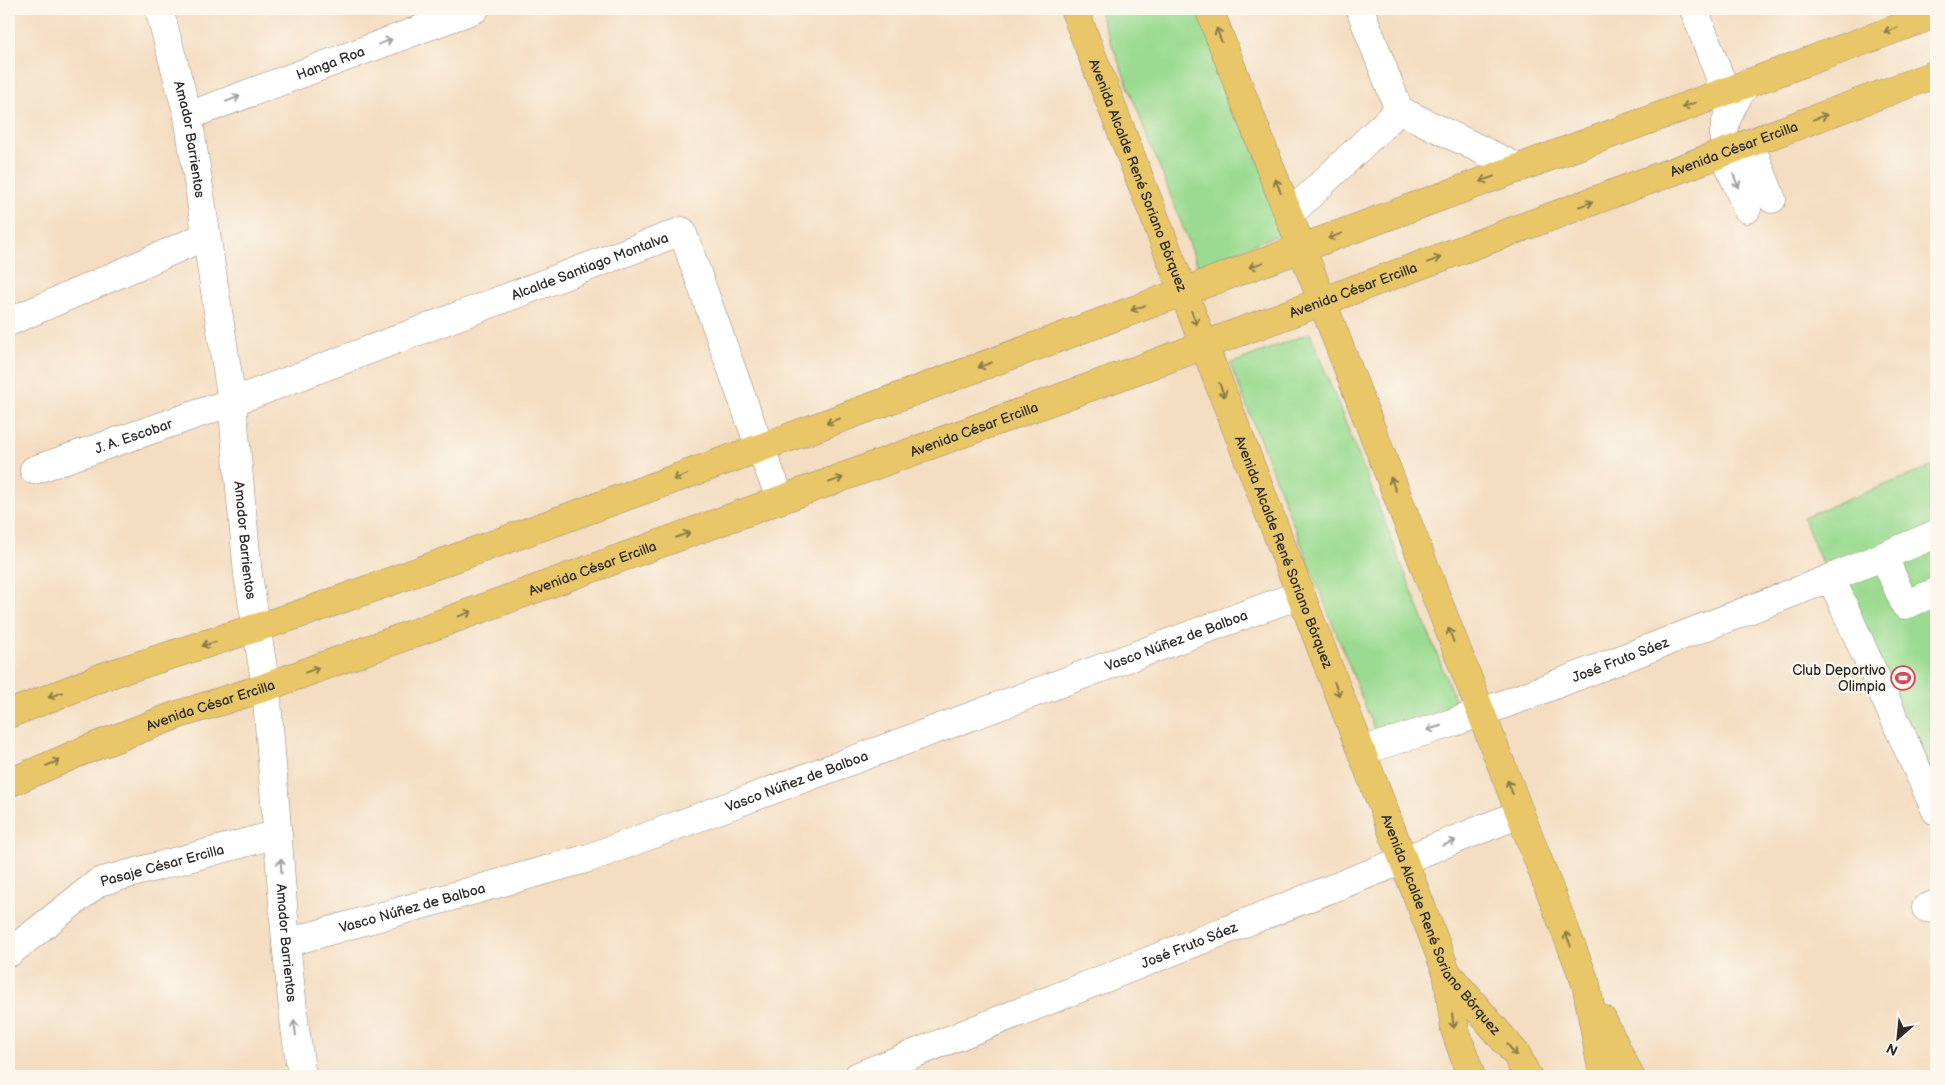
<svg xmlns="http://www.w3.org/2000/svg" width="1945" height="1085" viewBox="0 0 1945 1085" font-family="'Balsamiq Sans',sans-serif">
	<style>
		.green { fill: #9bdb91; stroke: #63835e }
		.lines { fill: none; stroke-linecap: round; stroke-linejoin: round }
		.minor-casing { stroke: #908476; stroke-width: 29 }
		.major-casing { stroke: #908476; stroke-width: 29 }
		.minor { stroke: #fff; stroke-width: 28 }
		.major { stroke: #e9c769; stroke-width: 28 }
		.oneway { stroke: #8a794a }
		.oneway2 { stroke: #a0a0a0 }
		.labels { text-anchor: middle; dominant-baseline: central; stroke-width: 5; stroke-linejoin: round; paint-order: stroke }
		.street-label { font-size: 14px; fill: #2b2b2b; stroke: #fbf7ec }
		.poi-label { font-size: 14px; fill: #2b2b2b; stroke: #fbf7ec; text-anchor: end }
	</style>
	<rect width="100%" height="100%" fill="#fbf7ec"/>
	<filter id="ink" filterUnits="userSpaceOnUse"><feTurbulence type="fractalNoise" baseFrequency=".02" numOctaves="2"/><feDisplacementMap in="SourceGraphic" scale="10" xChannelSelector="R" yChannelSelector="G"/><feConvolveMatrix kernelMatrix="1 2 1 2 8 2 1 2 1" color-interpolation-filters="sRGB"/></filter>
	<filter id="wash" filterUnits="userSpaceOnUse"><feTurbulence type="fractalNoise" baseFrequency=".0096" numOctaves="4" result="noise"/><feDisplacementMap in="SourceGraphic" scale="20" xChannelSelector="R" yChannelSelector="G"/><feGaussianBlur stdDeviation="1.12" result="paint"/><feColorMatrix in="noise" values="0 0 0 0 0 0 0 0 0 0 0 0 0 0 0 0 0 1.4 0 .05"/><feComposite in="paint" operator="in"/></filter>
	<g filter="url(#wash)">
		<rect width="100%" height="100%" fill="#f4ddc1"/>
		<path class="green" d="M1098 9H1199L1286 232 1198 266Z
			M1310 333 1457 705 1377 736 1230 364Z
			M1936 465V840L1803 517Z"/>
	</g>
	<g filter="url(#ink)">
		<g class="lines">
			<g class="minor-casing">
				<g id="minor">
					<path id="s1" d="M159 9 188 116 232 402 248 575 266 687 286 943 295 1028 302 1076"/>
					<path d="M1694 9 1725 91"/>
					<path d="M1399 110 1519 168"/>
					<path id="s2" d="M188 116 475 9"/>
					<path d="M1750 143 1772 199"/>
					<path d="M1747 209C1726 156 1707 133 1748 83"/>
					<path d="M1289 215 1399 110 1360 9"/>
					<path d="M9 322 206 236"/>
					<path id="s3" d="M34 470 232 402 682 231 760 448 781 499"/>
					<path d="M1884 557 1905 605 1936 592"/>
					<path d="M1831 578 1936 811"/>
					<path id="s4" d="M1361 751 1452 723 1518 699 1831 578 1936 534"/>
					<path d="M1926 908 1936 904"/>
					<path id="s5" d="M286 943 589 858 1301 594"/>
					<path id="s6" d="M9 953 99 882 278 834"/>
					<path id="s7" d="M858 1076 1520 814"/>
				</g>
			</g>
			<g class="major-casing">
				<g id="major">
					<path id="s8" d="M1074 9 1447 973 1517 1055 1527 1076"/>
					<path d="M1209 9 1586 984 1603 1076"/>
					<path d="M9 714 108 675 303 613 760 448 1936 14"/>
					<path id="s9" d="M9 783 83 751 174 716 266 687 1156 363 1936 74"/>
					<path d="M1447 973 1455 1030 1471 1076"/>
					<path d="M1602 1019 1630 1076"/>
				</g>
			</g>
			<use href="#minor" class="minor"/>
			<use href="#major" class="major"/>
		</g>
		<defs><path id="oneway-shaft" d="M-6 0H5M1.5-3L5.5 0L1.5 3" fill="none" stroke-width="1.6" stroke-linecap="round" stroke-linejoin="round" transform="scale(1.25)"/></defs>
		<g class="oneway">
			<use href="#oneway-shaft" transform="translate(1891 30) rotate(160)"/>
			<use href="#oneway-shaft" transform="translate(1219 35) rotate(-111)"/>
			<use href="#oneway-shaft" transform="translate(1689 105) rotate(160)"/>
			<use href="#oneway-shaft" transform="translate(1820 117) rotate(-20)"/>
			<use href="#oneway-shaft" transform="translate(1487 179) rotate(160)"/>
			<use href="#oneway-shaft" transform="translate(1278 186) rotate(-111)"/>
			<use href="#oneway-shaft" transform="translate(1586 204) rotate(-20)"/>
			<use href="#oneway-shaft" transform="translate(1335 236) rotate(160)"/>
			<use href="#oneway-shaft" transform="translate(1434 260) rotate(-20)"/>
			<use href="#oneway-shaft" transform="translate(1256 265) rotate(160)"/>
			<use href="#oneway-shaft" transform="translate(1138 308) rotate(160)"/>
			<use href="#oneway-shaft" transform="translate(1194 318) rotate(69)"/>
			<use href="#oneway-shaft" transform="translate(985 365) rotate(160)"/>
			<use href="#oneway-shaft" transform="translate(1222 390) rotate(69)"/>
			<use href="#oneway-shaft" transform="translate(833 421) rotate(160)"/>
			<use href="#oneway-shaft" transform="translate(680 477) rotate(160)"/>
			<use href="#oneway-shaft" transform="translate(836 480) rotate(-20)"/>
			<use href="#oneway-shaft" transform="translate(1393 484) rotate(-111)"/>
			<use href="#oneway-shaft" transform="translate(683 535) rotate(-20)"/>
			<use href="#oneway-shaft" transform="translate(465 614) rotate(-20)"/>
			<use href="#oneway-shaft" transform="translate(1451 635) rotate(-111)"/>
			<use href="#oneway-shaft" transform="translate(209 644) rotate(162)"/>
			<use href="#oneway-shaft" transform="translate(312 670) rotate(-20)"/>
			<use href="#oneway-shaft" transform="translate(1337 689) rotate(69)"/>
			<use href="#oneway-shaft" transform="translate(55 695) rotate(160)"/>
			<use href="#oneway-shaft" transform="translate(53 763) rotate(-23)"/>
			<use href="#oneway-shaft" transform="translate(1510 787) rotate(-111)"/>
			<use href="#oneway-shaft" transform="translate(1568 939) rotate(-111)"/>
			<use href="#oneway-shaft" transform="translate(1453 1021) rotate(82)"/>
			<use href="#oneway-shaft" transform="translate(1512 1050) rotate(51)"/>
		</g>
		<g class="oneway2">
			<use href="#oneway-shaft" transform="translate(385 42) rotate(-21)"/>
			<use href="#oneway-shaft" transform="translate(233 99) rotate(-21)"/>
			<use href="#oneway-shaft" transform="translate(1736 181) rotate(68)"/>
			<use href="#oneway-shaft" transform="translate(1434 728) rotate(163)"/>
			<use href="#oneway-shaft" transform="translate(1449 843) rotate(-22)"/>
			<use href="#oneway-shaft" transform="translate(281 866) rotate(-94)"/>
			<use href="#oneway-shaft" transform="translate(295 1028) rotate(-97)"/>
		</g>
	</g>
	<defs>
		<g id="stadium-ring" transform="scale(1.25)"><circle r="9.5" fill="#fbf7ec" stroke="#d1495b" stroke-width="1.5"/><path d="M0-5a6.5 5 0 1 0 0 10a6.5 5 0 1 0 0-10ZM-3.5-1.8h7v3.6h-7Z" fill="#d1495b"/></g>
	</defs>
	<g fill-rule="evenodd">
		<use href="#stadium-ring" x="1903" y="678"/>
	</g>
	<g class="labels">
		<g class="street-label">
			<text stroke="none"><textPath href="#s2" startOffset="152">Hanga Roa</textPath></text>
			<text stroke="none"><textPath href="#s1" startOffset="134">Amador Barrientos</textPath></text>
			<text stroke="none"><textPath href="#s9" startOffset="1838">Avenida César Ercilla</textPath></text>
			<text stroke="none"><textPath href="#s8" startOffset="178">Avenida Alcalde René Soriano Bórquez</textPath></text>
			<text stroke="none"><textPath href="#s3" startOffset="592">Alcalde Santiago Montalva</textPath></text>
			<text stroke="none"><textPath href="#s9" startOffset="1432">Avenida César Ercilla</textPath></text>
			<text stroke="none"><textPath href="#s9" startOffset="1028">Avenida César Ercilla</textPath></text>
			<text stroke="none"><textPath href="#s3" startOffset="105">J. A. Escobar</textPath></text>
			<text stroke="none"><textPath href="#s1" startOffset="539">Amador Barrientos</textPath></text>
			<text stroke="none"><textPath href="#s8" startOffset="582">Avenida Alcalde René Soriano Bórquez</textPath></text>
			<text stroke="none"><textPath href="#s9" startOffset="622">Avenida César Ercilla</textPath></text>
			<text stroke="none"><textPath href="#s5" startOffset="941">Vasco Núñez de Balboa</textPath></text>
			<text stroke="none"><textPath href="#s4" startOffset="275">José Fruto Sáez</textPath></text>
			<text stroke="none"><textPath href="#s9" startOffset="216">Avenida César Ercilla</textPath></text>
			<text stroke="none"><textPath href="#s5" startOffset="536">Vasco Núñez de Balboa</textPath></text>
			<text stroke="none"><textPath href="#s6" startOffset="180">Pasaje César Ercilla</textPath></text>
			<text stroke="none"><textPath href="#s5" startOffset="131">Vasco Núñez de Balboa</textPath></text>
			<text stroke="none"><textPath href="#s8" startOffset="988">Avenida Alcalde René Soriano Bórquez</textPath></text>
			<text stroke="none"><textPath href="#s1" startOffset="944">Amador Barrientos</textPath></text>
			<text stroke="none"><textPath href="#s7" startOffset="356">José Fruto Sáez</textPath></text>
		</g>
		<g class="poi-label">
			<text x="1886" y="670">Club Deportivo<tspan x="1886" dy="16">Olimpia</tspan></text>
		</g>
	</g>
	<rect width="1945" height="1085" fill="none" stroke="#fbf7ec" stroke-width="30"/>
	<g transform="translate(1898 1038) rotate(207)" stroke="#fbf7ec" stroke-width="4" paint-order="stroke">
	<path d="M0-4L9 19L0 12L-9 19Z" fill="#2b2b2b"/>
	<text y="-8" font-size="14" font-weight="bold" text-anchor="middle" fill="#2b2b2b">N</text>
	</g>
</svg>
